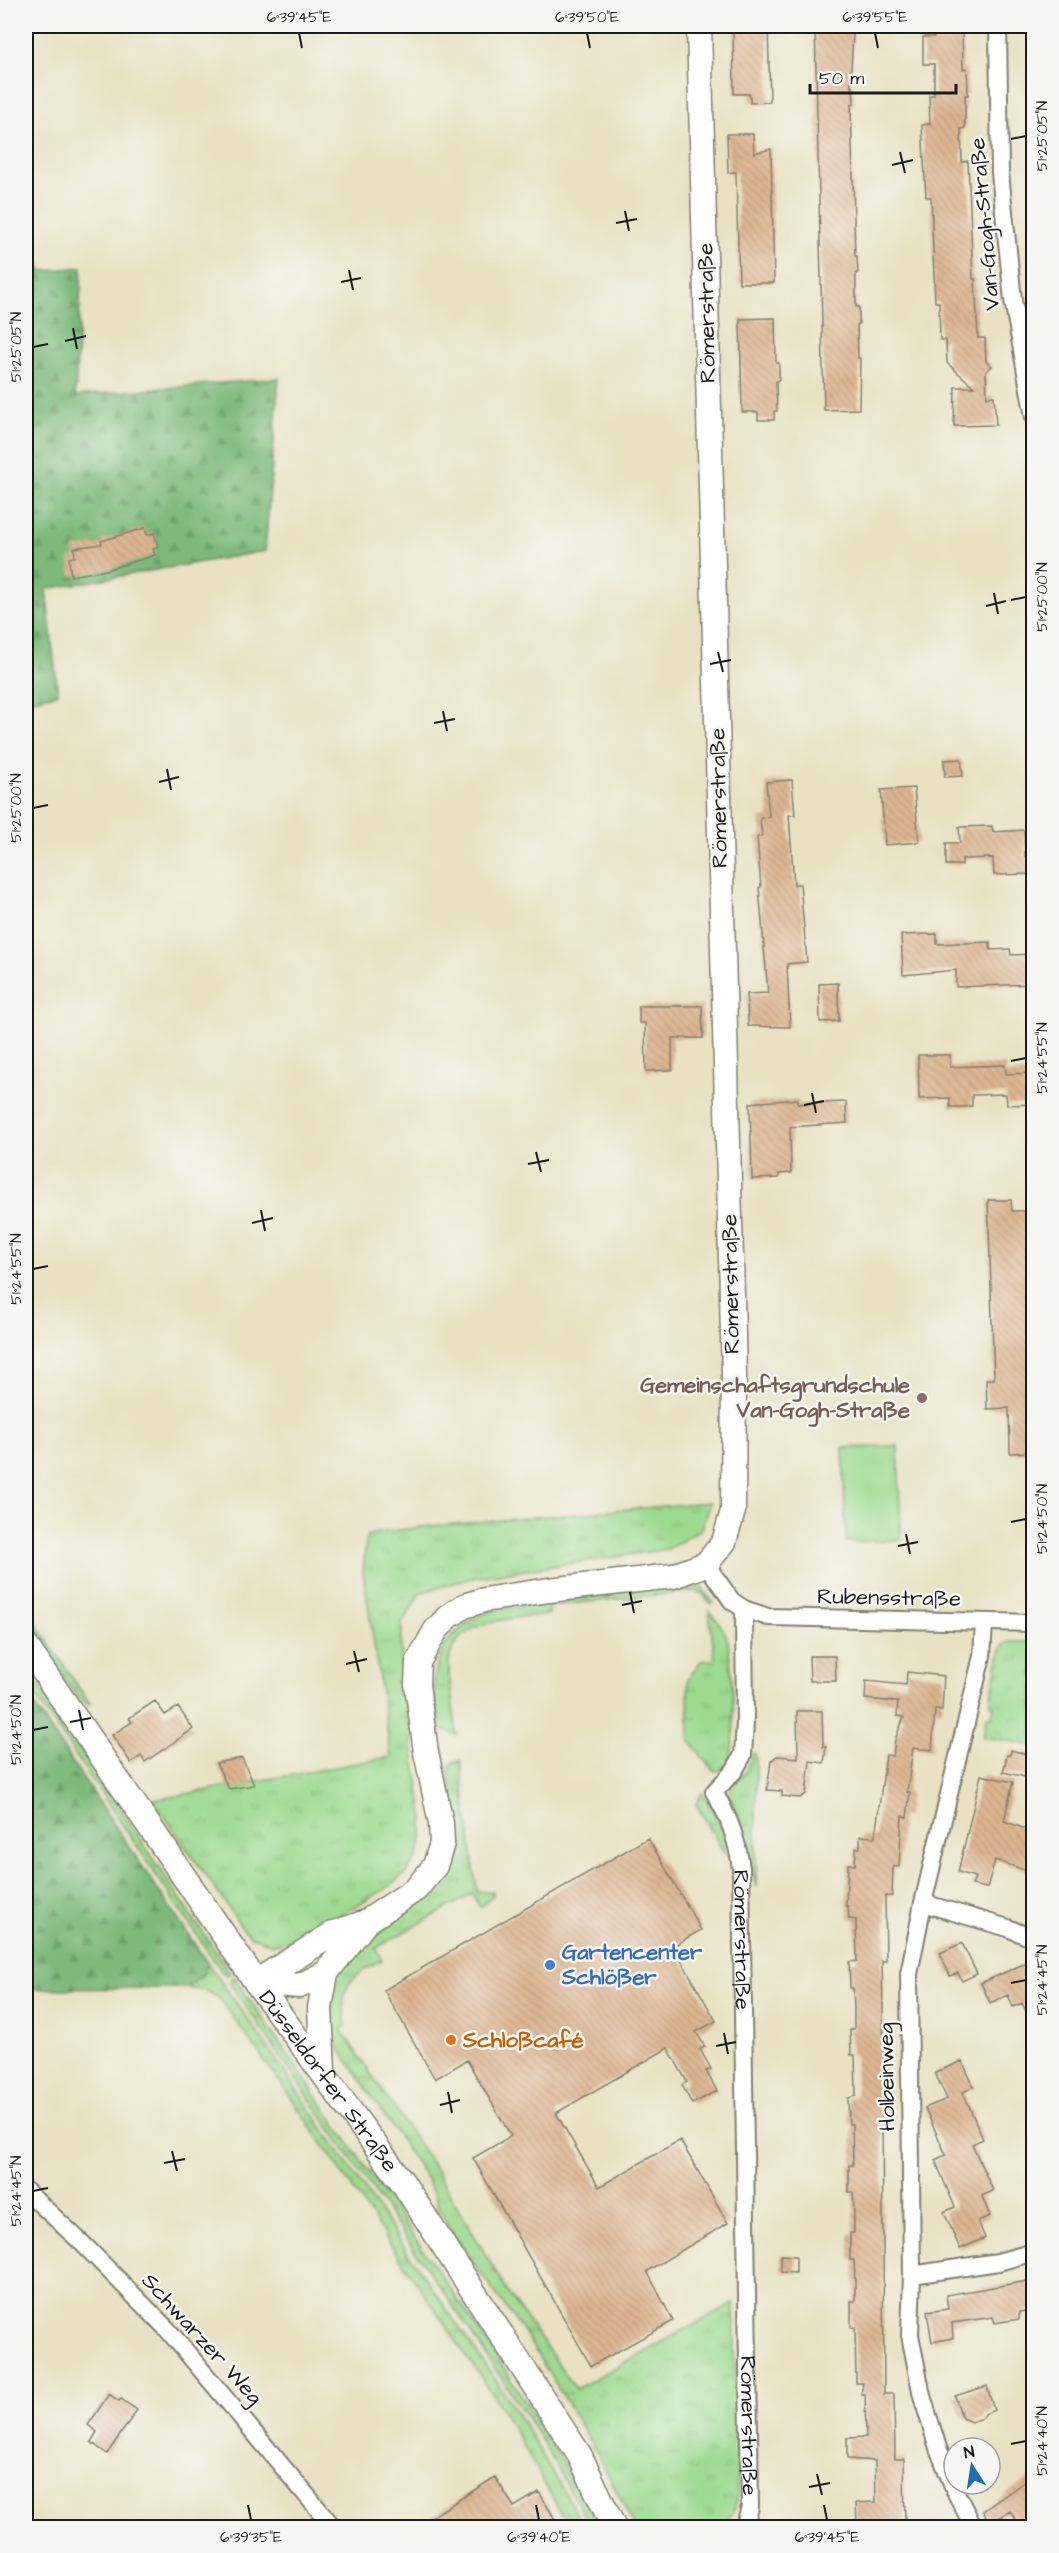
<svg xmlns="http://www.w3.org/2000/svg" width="1059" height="2553" viewBox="0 0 1059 2553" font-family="'Architects Daughter',sans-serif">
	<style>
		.grass { fill: url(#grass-tufts); stroke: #5c7b56; stroke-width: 1.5 }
		.forest { fill: url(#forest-firs); stroke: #4c6b4b; stroke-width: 1.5 }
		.pitch { fill: #9cda8f; stroke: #5c7b56; stroke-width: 1.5 }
		.building { fill: url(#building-back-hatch) }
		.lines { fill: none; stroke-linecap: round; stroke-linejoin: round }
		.street-casing { stroke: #827f70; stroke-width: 20 }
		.secondary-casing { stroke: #827f70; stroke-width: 27 }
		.street { stroke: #fff; stroke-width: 16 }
		.secondary { stroke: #fff; stroke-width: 24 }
		.ticks { fill: none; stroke: #1c1c1c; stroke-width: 2 }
		.education-dot { fill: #8d6e63; stroke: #f6f6f2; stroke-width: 2 }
		.shop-dot { fill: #3f7fe0; stroke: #f6f6f2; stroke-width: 2 }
		.food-dot { fill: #e8710a; stroke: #f6f6f2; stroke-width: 2 }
		.labels { text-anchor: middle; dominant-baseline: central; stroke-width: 5; stroke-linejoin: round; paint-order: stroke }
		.street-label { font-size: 22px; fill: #1c1c1c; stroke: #f6f6f2 }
		.education-label { font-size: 22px; font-weight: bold; fill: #785e54; stroke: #f6f6f2; text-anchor: end }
		.shop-label { font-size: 22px; font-weight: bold; fill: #366cbe; stroke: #f6f6f2; text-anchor: start }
		.food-label { font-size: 22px; font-weight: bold; fill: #c56008; stroke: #f6f6f2; text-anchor: start }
		.neatline { fill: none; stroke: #1c1c1c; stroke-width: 2 }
		.ticks-label { font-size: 15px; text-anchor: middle; fill: #1c1c1c }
	</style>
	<defs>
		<pattern id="grass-tufts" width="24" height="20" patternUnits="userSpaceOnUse" patternTransform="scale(1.5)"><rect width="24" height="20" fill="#9cda8f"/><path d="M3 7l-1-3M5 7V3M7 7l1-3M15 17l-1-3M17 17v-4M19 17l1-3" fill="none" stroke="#86ba7b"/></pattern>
		<pattern id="forest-firs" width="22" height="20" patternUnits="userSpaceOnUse" patternTransform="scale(1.5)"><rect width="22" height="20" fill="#7dba7a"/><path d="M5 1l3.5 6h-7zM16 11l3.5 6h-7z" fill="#6b9f69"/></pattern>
		<pattern id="building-back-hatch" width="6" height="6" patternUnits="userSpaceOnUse" patternTransform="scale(1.5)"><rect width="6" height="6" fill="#ddb591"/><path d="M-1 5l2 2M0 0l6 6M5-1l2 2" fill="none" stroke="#bd9b7c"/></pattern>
	</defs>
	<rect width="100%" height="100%" fill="#f6f6f2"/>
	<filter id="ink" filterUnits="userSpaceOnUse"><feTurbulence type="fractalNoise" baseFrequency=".0167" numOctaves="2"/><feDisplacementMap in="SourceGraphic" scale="12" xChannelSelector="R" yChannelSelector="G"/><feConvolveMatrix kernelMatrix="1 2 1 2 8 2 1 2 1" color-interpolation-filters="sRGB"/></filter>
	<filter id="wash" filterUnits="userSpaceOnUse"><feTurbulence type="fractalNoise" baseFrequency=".008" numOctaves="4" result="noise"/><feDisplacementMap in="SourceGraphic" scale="24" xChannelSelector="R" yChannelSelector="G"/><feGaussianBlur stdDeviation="1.35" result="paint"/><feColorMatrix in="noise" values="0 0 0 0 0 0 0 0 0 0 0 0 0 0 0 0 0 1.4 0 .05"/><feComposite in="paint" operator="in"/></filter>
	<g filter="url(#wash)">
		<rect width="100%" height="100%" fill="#e8e2c3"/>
		<path class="grass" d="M710 1502 701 1529 668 1549 471 1578 420 1593 402 1623 401 1658 402 1683 424 1820 421 1847 415 1861 406 1873 389 1887 305 1935 283 1943 272 1944 252 1937 244 1930 153 1800 391 1757 363 1571 367 1535 420 1527Z
			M677 1583 700 1586 714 1603 711 1604 703 1594 694 1591 549 1606V1614C517 1618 454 1618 449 1661 447 1677 455 1716 457 1735L442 1730C430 1705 431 1661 450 1639 461 1626 475 1618 489 1611Z
			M26 1608 83 1694 90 1704 81 1700 73 1691 26 1623Z
			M709 1611C716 1619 724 1628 727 1638 731 1659 739 1746 728 1763 726 1767 721 1769 717 1771L713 1770 689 1740 688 1679 701 1661 715 1660Z
			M1009 1642H1033V1745L983 1737 987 1716 992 1717 994 1706 990 1705 1000 1653 1003 1646Z
			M26 1668 230 1973 227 1975 222 1972 26 1682Z
			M753 1753 755 1754 756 1760V1887L741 1823 729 1795 731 1788 745 1773Z
			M460 1760 477 1892 492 1891V1896L480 1907 472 1894 376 1948 382 1960C349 1978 339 1985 346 2026L341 2030 432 2164 510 2296 576 2389 734 2303 737 2496 735 2508 722 2527H635L597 2453 527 2337 452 2233 440 2210 427 2179 339 2048C331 2027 325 1993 338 1972 343 1964 352 1957 360 1950 389 1922 429 1902 448 1865 464 1836 449 1802 449 1771L451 1765Z
			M702 1793C715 1809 727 1832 725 1854L696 1804Z
			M208 1964 250 2022 509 2400 567 2496 583 2527H569L501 2407 288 2093 219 1998 207 1991 187 1988 203 1974Z
			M233 1976 492 2349 542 2428 599 2527H591L537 2432 469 2329 231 1985 230 1982Z"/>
		<path class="forest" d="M26 251 44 271 82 267 75 396 279 378 265 551 46 589 58 694 26 700Z
			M26 1693 208 1964 203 1974 187 1988 26 1989Z"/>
		<path class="pitch" d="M898 1446 901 1540 846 1542 843 1448Z"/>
		<g id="blocks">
			<path class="building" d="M733 26H768L770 102 750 103V94H734Z
				M815 26H849L850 34H853L851 69V87H853L854 104 851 105 855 256H857L858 273H856V307H859V324L857 325 858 358H860L859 409 824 410Z
				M933 26H962L963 69 967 68 968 95H965V128L961 129 962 162 968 161 973 279H975L978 338H985L986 361 992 366 986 372 987 397 994 396 996 425 954 426 955 387H974L947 363 946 340H940L939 302H935L931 197H926L922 125 930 124 929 95H934V64H923V37H934Z
				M727 134H753L754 153 771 149 774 283H739L736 172 728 173Z
				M775 318 776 363H779V380L776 381 777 411H774V420H758V412H742L740 319Z
				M145 528 147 535 154 533 158 547 153 549 155 555 106 570 71 576 69 558 75 557 74 548 102 544 101 541Z
				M961 759 963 776 945 777 944 760Z
				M792 780 795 815H789L794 884H800L807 962 787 964 790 1027 748 1026 747 994 768 993 759 888 761 887 757 837 762 836 760 818 769 817 766 782Z
				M914 788 919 842 885 845 881 790Z
				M992 826 993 832 1024 830 1025 856 1034 857V874L994 875 993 858 962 859V865H946V843H960L959 827Z
				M937 934V944L990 942V950L1010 949 1011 955 1034 954V984L956 987V970L903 975 901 935Z
				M838 983 839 1021 820 1022 819 984Z
				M639 1006H702L703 1038H672V1070L646 1071 645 1023H639Z
				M918 1055H950V1067L1005 1065 1006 1074 1034 1073V1104L1007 1105 1006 1094 972 1095V1106L963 1107H950V1098L919 1099Z
				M798 1099V1104L846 1102 847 1123 790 1127 791 1173 779 1174V1178L752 1179 750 1103Z
				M988 1200H1011L1012 1211H1034V1452L1010 1453 1009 1408 987 1409 986 1379H994Z
				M809 1656H835L836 1681H810Z
				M907 1672 944 1676 942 1710 935 1709 932 1750 913 1748 907 1792H910L907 1817 902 1816 899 1867H893L892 1896H885L886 1961H882L885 2097H882L884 2394H894L895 2459H904L905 2528H885L881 2524H857L856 2503 876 2502 875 2461 847 2459V2438L866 2437 865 2395H861L863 2383H856L855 2328H851V2301H855V2281L854 2260H850V2233H854V2213L853 2192H849V2165H853L852 2124H849L848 2098 856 2096 855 2055H851L850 2030 854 2029V2008L853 1988H850L849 1962 857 1961 856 1920 849 1919 848 1906H846L848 1864 855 1865 856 1848H860V1836L875 1837 886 1755 893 1756 895 1740 904 1717 897 1716 898 1702 865 1699 866 1681 906 1685Z
				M155 1701 165 1715 178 1707 193 1729 145 1762 141 1756 131 1763 112 1735 132 1722 129 1718Z
				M797 1711H822L823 1747H826L824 1763 810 1761 806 1794 800 1798 782 1796V1791L767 1790 771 1761 777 1756 798 1758Z
				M1011 1750 1034 1756V1779L1003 1772 1007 1755H1010Z
				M242 1758 254 1785 229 1789 216 1763Z
				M981 1775 1013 1782 1004 1821 1034 1832V1873L995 1860 987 1888 972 1885 975 1877 958 1872Z
				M648 1838 701 1930 673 1946 716 2021 696 2032 705 2047 700 2049 711 2069 706 2071 717 2091 692 2104 682 2085 687 2082 668 2048 556 2113 599 2187 680 2140 728 2223 647 2271 673 2321 591 2366 473 2158 511 2136 467 2060 435 2079 384 1990Z
				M962 1943 977 1974 962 1981 958 1973 950 1976 940 1953Z
				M1026 1963 1034 1980V2028L1022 2003 1013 2007 1008 1995 990 2003 981 1983Z
				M962 2061 974 2087 963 2092 983 2139 972 2144 993 2191 982 2196 990 2216 978 2221 985 2238 960 2249 944 2212 955 2207 935 2160 946 2155 925 2108 947 2099 935 2073Z
				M781 2255 796 2256V2273L781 2272Z
				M1034 2280V2310L1019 2312V2319L995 2323 993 2317 952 2323 953 2338 932 2342 927 2312 948 2309 946 2295Z
				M987 2386 994 2410 985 2414 983 2418 971 2422 962 2418 955 2396Z
				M109 2394 119 2401 121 2399 137 2410 107 2454 91 2442 97 2432 88 2425Z
				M1034 2475V2528H1022L1010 2511 990 2524 983 2511Z
				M495 2477 514 2507 539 2492 560 2528H414Z"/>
		</g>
	</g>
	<g filter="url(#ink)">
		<use href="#blocks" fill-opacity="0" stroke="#827f70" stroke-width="1.5"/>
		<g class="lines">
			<g class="street-casing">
				<g id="street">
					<path d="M998 26 1000 173 1013 300 1034 417"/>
					<path id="s1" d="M706 1564 732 1601 744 1609 745 1723 743 1755 734 1771 714 1792C729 1817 737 1839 741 1868L750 2507 744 2528"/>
					<path d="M744 1609 768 1617 1034 1623"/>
					<path d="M923 1903 1008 1928 1034 1939"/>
					<path d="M26 2191 82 2243 167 2329 334 2528"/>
					<path d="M912 2275 998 2262 1034 2252"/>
					<path d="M974 2528 955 2491 938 2448 922 2396 910 2335 912 2275 909 1974 923 1903 982 1656 984 1623"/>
				</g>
			</g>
			<g class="secondary-casing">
				<g id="secondary">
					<path id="s2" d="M26 1646 256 1982 403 2183 580 2456 614 2528"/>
					<path d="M256 1982 334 1933 366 1922 416 1889 435 1866 442 1843 441 1823 426 1752 417 1685 418 1662 436 1630 448 1617 464 1606 484 1600 549 1590 673 1576 706 1564 724 1542 733 1511 734 1374 699 26"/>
					<path d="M256 1982 299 1986 326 1973 366 1922"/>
					<path d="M323 2072 320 2008 326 1973"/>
				</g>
			</g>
			<use href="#street" class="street"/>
			<use href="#secondary" class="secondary"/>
		</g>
	</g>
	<path class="ticks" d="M299 33 302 48M587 33 590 48M875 33 878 48M1011 139 1026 136M900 152 905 173M892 165 913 160M625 211 629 231M616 223 637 219M349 270 353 290M341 282 361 278M73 328 77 349M65 341 86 336M33 347 48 344M994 593 998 614M1011 600 1026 597M986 606 1006 601M718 652 723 672M710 664 731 660M443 711 447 731M434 723 455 719M167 769 171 790M159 782 179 777M33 808 48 805M1011 1061 1026 1058M812 1093 816 1113M804 1105 824 1101M536 1152 541 1172M528 1164 549 1160M261 1210 265 1231M252 1223 273 1218M33 1269 48 1266M1011 1522 1026 1519M906 1534 910 1554M898 1546 918 1542M630 1592 634 1613M622 1605 642 1601M354 1651 359 1672M346 1664 367 1659M79 1710 83 1730M70 1722 91 1718M33 1730 48 1727M1011 1983 1026 1980M724 2033 728 2054M716 2046 736 2042M448 2092 452 2113M440 2105 460 2100M172 2151 177 2171M164 2163 185 2159M33 2191 48 2188M1011 2444 1026 2441M817 2474 822 2495M809 2487 830 2483M248 2505 251 2520M536 2505 539 2520M824 2505 827 2520"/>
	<circle class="education-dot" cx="922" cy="1398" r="6"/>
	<circle class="shop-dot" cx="550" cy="1965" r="6"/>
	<circle class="food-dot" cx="451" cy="2040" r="6"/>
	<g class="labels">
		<g class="street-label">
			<text transform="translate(985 224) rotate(-95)">Van-Gogh-Straße</text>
			<text transform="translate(707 313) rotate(-91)">Römerstraße</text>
			<text transform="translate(719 798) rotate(-91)">Römerstraße</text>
			<text transform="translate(731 1284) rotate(-91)">Römerstraße</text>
			<text transform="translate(889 1598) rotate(1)">Rubensstraße</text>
			<text stroke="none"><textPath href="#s1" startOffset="406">Römerstraße</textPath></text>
			<text transform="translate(887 2077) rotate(-91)">Holbeinweg</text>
			<text stroke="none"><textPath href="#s2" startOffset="530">Düsseldorfer Straße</textPath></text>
			<text transform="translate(202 2339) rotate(48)">Schwarzer Weg</text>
			<text stroke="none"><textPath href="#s1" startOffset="892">Römerstraße</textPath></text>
		</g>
		<g class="education-label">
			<text x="910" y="1385">Gemeinschaftsgrundschule<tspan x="910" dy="25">Van-Gogh-Straße</tspan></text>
		</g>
		<g class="shop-label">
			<text x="562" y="1952">Gartencenter<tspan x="562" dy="25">Schlößer</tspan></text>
		</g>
		<g class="food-label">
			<text x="463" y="2040">Schloßcafé</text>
		</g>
	</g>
	<rect width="1059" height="2553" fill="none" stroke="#f6f6f2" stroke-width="66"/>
	<g transform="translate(972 2466) rotate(348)"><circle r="28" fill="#f6f6f2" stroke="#9f9f9c" stroke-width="1.5"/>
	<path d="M0-4.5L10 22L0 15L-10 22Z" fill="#1f6fb2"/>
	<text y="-9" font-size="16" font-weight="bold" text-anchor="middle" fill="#1c1c1c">N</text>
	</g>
	<path d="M810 84v9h146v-9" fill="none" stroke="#1c1c1c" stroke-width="3"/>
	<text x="819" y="84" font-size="18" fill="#1c1c1c" stroke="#f6f6f2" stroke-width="4.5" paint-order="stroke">50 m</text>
	<rect x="33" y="33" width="993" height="2487" class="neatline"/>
	<g class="ticks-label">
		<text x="299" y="22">6°39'45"E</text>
		<text x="587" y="22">6°39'50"E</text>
		<text x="875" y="22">6°39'55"E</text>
		<text transform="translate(1042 136) rotate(-90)" y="5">51°25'05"N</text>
		<text transform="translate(16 347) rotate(-90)" y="5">51°25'05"N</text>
		<text transform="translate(1042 597) rotate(-90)" y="5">51°25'00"N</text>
		<text transform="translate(16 808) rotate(-90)" y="5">51°25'00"N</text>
		<text transform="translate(1042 1058) rotate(-90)" y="5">51°24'55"N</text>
		<text transform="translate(16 1269) rotate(-90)" y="5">51°24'55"N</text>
		<text transform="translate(1042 1519) rotate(-90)" y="5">51°24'50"N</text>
		<text transform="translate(16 1730) rotate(-90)" y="5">51°24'50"N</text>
		<text transform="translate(1042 1980) rotate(-90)" y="5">51°24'45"N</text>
		<text transform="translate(16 2191) rotate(-90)" y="5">51°24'45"N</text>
		<text transform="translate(1042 2441) rotate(-90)" y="5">51°24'40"N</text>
		<text x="251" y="2542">6°39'35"E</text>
		<text x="539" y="2542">6°39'40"E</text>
		<text x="827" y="2542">6°39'45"E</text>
	</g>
</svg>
